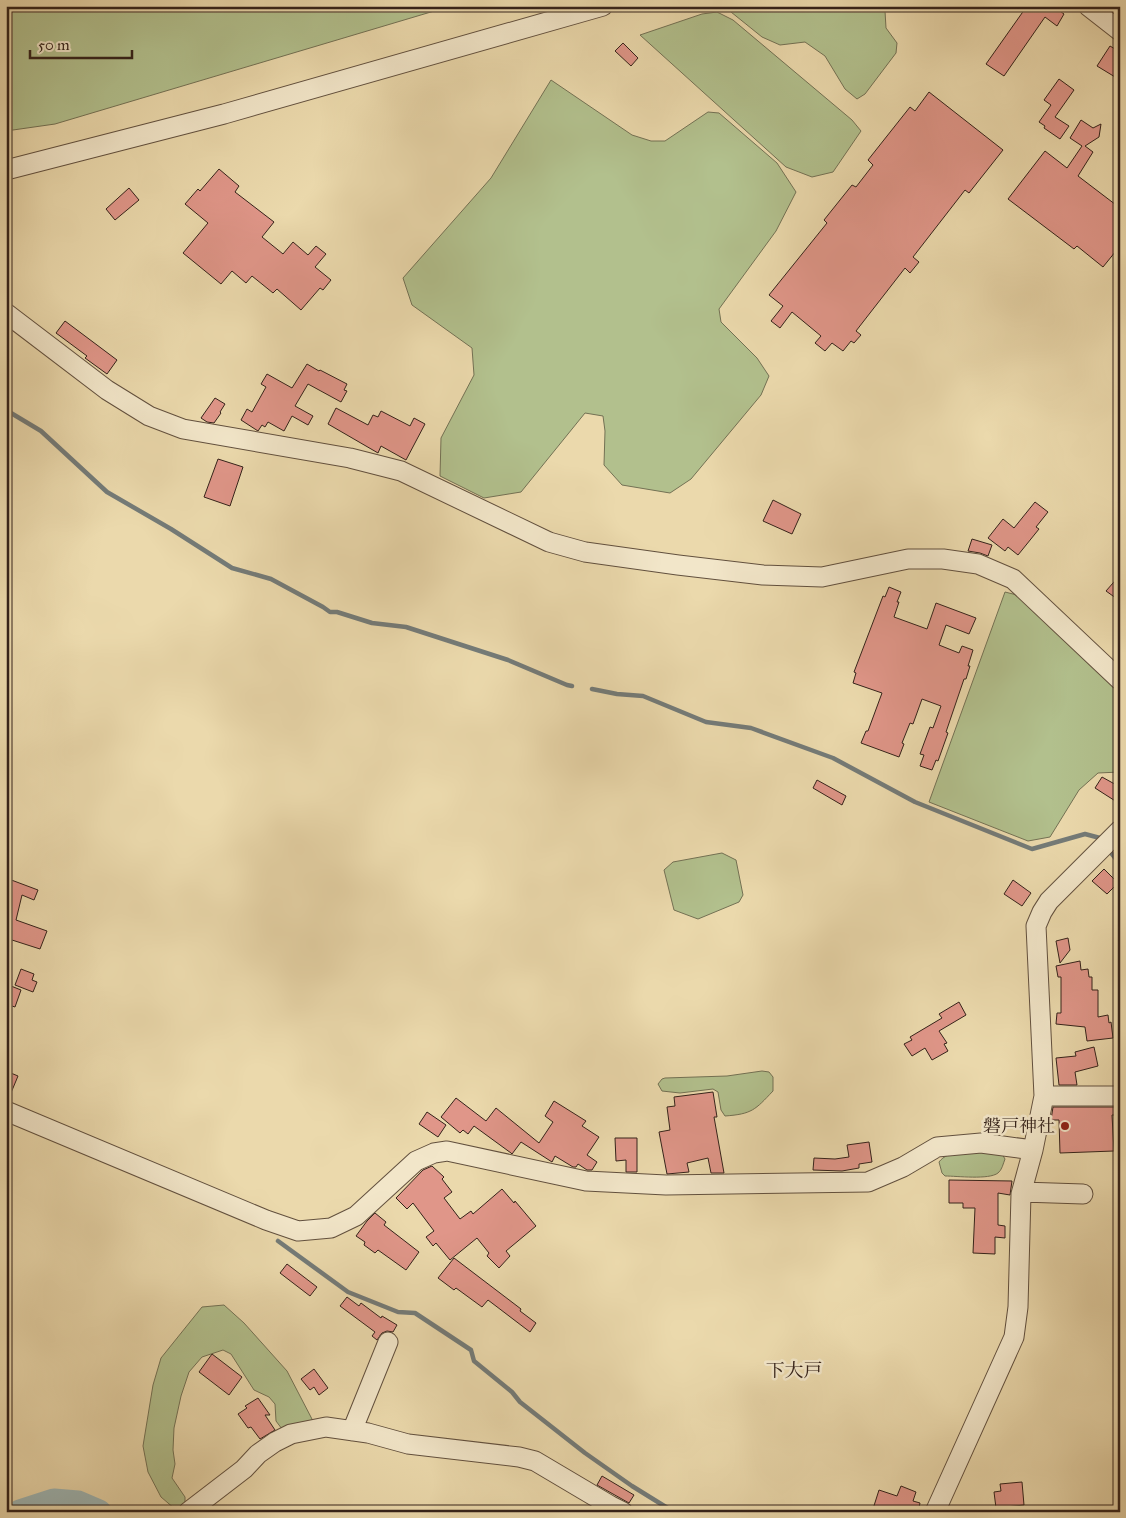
<svg xmlns="http://www.w3.org/2000/svg" width="1126" height="1518" viewBox="0 0 1126 1518" font-family="'IM FELL Great Primer','Noto Serif JP',serif">
	<style>
		.green { fill: #b2c08d; stroke: #737154 }
		.lines { fill: none; stroke-linecap: round; stroke-linejoin: round }
		.stream { stroke: #747b78; stroke-width: 4.5 }
		.river { stroke: #9eb7b6; stroke-width: 25 }
		.building { fill: #e09689; stroke: #34221a }
		.minor-casing { stroke: #62503e; stroke-width: 21 }
		.minor { stroke: #f2e6c9; stroke-width: 19 }
		.poi-dot { fill: #8f2418; stroke: #f2e6c9; stroke-width: 2 }
		.labels { text-anchor: middle; dominant-baseline: central; stroke-width: 5; stroke-linejoin: round; paint-order: stroke }
		.poi-label { font-size: 18px; fill: #34221a; stroke: #f2e6c9; text-anchor: end }
		.neighbourhood-label { font-size: 19px; fill: #34221a; stroke: #f2e6c9 }
	</style>
	<rect width="100%" height="100%" fill="#ebd9ac"/>
	<filter id="stains"><feTurbulence type="fractalNoise" baseFrequency=".004" numOctaves="4"/><feColorMatrix values="0 0 0 0 .2 0 0 0 0 .09 0 0 0 0 .02 0 0 0 .5 -.17"/></filter>
	<radialGradient id="worn" r=".72"><stop offset=".6" stop-color="#630" stop-opacity="0"/><stop offset="1" stop-color="#630" stop-opacity=".3"/></radialGradient>
	<path class="green" d="M6 6H451L55 124 6 131Z
		M732 6H888L885 11 886 28 897 43 896 53 865 94 857 99 845 89 825 56 805 42 780 45 762 37 731 12Z
		M717 12 733 20 852 120 861 131 833 172 812 177 786 167 640 35 702 14Z
		M551 80 632 135 651 141H665L708 112 719 113 777 163 796 192 776 231 719 309 721 322 757 358 769 376 761 395 691 479 670 493 622 485 604 465 605 431 603 416 585 413 521 492 484 498 440 476 441 438 474 375 472 348 412 305 403 278 491 178Z
		M1005 592 1017 595 1120 693V772L1098 773 1079 790 1050 837 1028 841 929 802Z
		M722 853 736 860 743 895 739 902 698 919 674 910 664 870 673 862Z
		M762 1071 769 1072 773 1077V1091C755 1110 752 1114 725 1116L721 1110 718 1092 713 1089 680 1093 662 1091 658 1084 662 1079 665 1078 727 1076Z
		M982 1150 1002 1154 1005 1159C1003 1164 1002 1170 998 1173 989 1180 957 1176 945 1176L942 1173 939 1162C948 1150 968 1152 982 1150Z
		M224 1305 244 1323 287 1371 313 1421 285 1433 276 1421 275 1404 269 1397 254 1390 231 1354 223 1350 202 1357 189 1372 181 1396 174 1428 173 1450 175 1464 172 1478 185 1497V1504L175 1509 161 1497 148 1472 143 1446 153 1385 161 1358 202 1307Z"/>
	<g class="lines">
		<path class="stream" d="M6 410 41 431 107 492 171 529 232 568 271 579 323 607 330 612H337L372 623 406 627 508 660 567 685 572 686
			M592 689 617 694 643 696 706 722 751 728 833 758 915 802 1032 849 1085 834 1100 838 1102 841
			M1108 849 1120 864
			M278 1241 348 1292 398 1312 415 1313 471 1350 474 1361 512 1392 520 1402 585 1453 632 1486 674 1512"/>
		<path class="river" d="M20 1512 54 1501 78 1503 99 1512"/>
	</g>
	<path class="building" d="M1027 6H1053L1064 14 1057 26 1045 17 1004 76 986 64Z
		M623 43 638 58 631 66 615 51Z
		M1110 46 1120 52V80L1097 66Z
		M1059 79 1074 90 1055 117 1069 126 1060 139 1044 128 1045 126 1039 122 1051 105 1044 100Z
		M929 92 1003 150 969 193 965 190 913 257 919 262 910 273 905 268 856 331 861 335 854 343 851 341 843 351 832 343 825 351 815 343 821 336 792 312 780 328 771 321 783 306 769 295 827 223 824 220 852 185 856 187 873 165 868 160 910 107 915 111Z
		M1081 120 1093 128 1101 124 1099 137 1085 146 1093 152 1078 176 1120 208V246L1103 267 1077 246 1074 249 1008 199 1045 151 1067 168 1082 146 1070 138Z
		M219 169 239 186 235 192 274 222 262 237 283 254 293 242 308 255 316 246 326 254 315 267 331 280 323 290 320 288 301 310 277 289 273 293 252 276 246 283 232 271 221 284 183 253 208 223 185 204 198 189 200 191Z
		M129 188 139 200 115 220 106 209Z
		M65 321 117 360 107 374 85 358 87 356 56 333Z
		M307 364 319 371 320 370 347 384 344 390 347 391 341 402 308 384 295 406 313 416 308 425 292 416 284 431 268 422 265 427 262 425 258 431 241 420 247 409 252 412 266 387 261 384 267 374 292 388Z
		M215 398 225 404 220 412 221 413 214 423 207 422 201 418Z
		M336 408 368 425 373 415 378 417 381 411 410 426 414 418 425 424 406 460 381 446 378 453 328 424Z
		M218 459 243 467 230 506 204 497Z
		M773 500 801 514 792 534 763 521Z
		M1035 502 1048 512 1036 527 1039 529 1018 555 1008 547 1005 551 988 538 1003 519 1014 528Z
		M972 539 992 545 988 556 980 553 968 551Z
		M1120 575V601L1106 591Z
		M889 587 901 592 897 602H899L894 617 927 629 936 603 976 618 969 634 946 625 939 645 959 653 962 646 973 650 968 666H970L966 679H964L946 732 948 733 938 761 936 760 932 770 920 766 924 755 920 754 930 727 933 728 941 706 922 699 913 724 910 723 902 743 904 744 899 757 861 743 866 731H868L882 693 853 683 856 673 854 672 883 596 885 597Z
		M1102 777 1120 787V804L1095 788Z
		M817 780 846 796 842 805 813 788Z
		M1104 869 1118 883 1107 894 1092 881Z
		M6 878 38 890 34 900 22 895 16 920 47 931 40 949 12 940 11 944H6Z
		M1013 880 1031 893 1022 906 1004 894Z
		M1068 938 1070 950 1060 963 1056 941Z
		M1080 961 1081 970 1088 969 1089 977H1092V990H1098V1017L1108 1015 1109 1023 1111 1022 1113 1038 1087 1041 1085 1027 1056 1024 1057 1013H1061V977H1058L1056 966Z
		M21 969 34 974 32 980 37 982 33 992 15 985Z
		M6 984 21 990 15 1007 6 1004Z
		M959 1002 966 1015 939 1031 947 1043 944 1044 948 1051 932 1060 925 1048 912 1056 904 1044 912 1040 910 1037 942 1018 939 1014Z
		M1094 1047 1098 1066 1075 1072 1077 1085H1059L1056 1058 1076 1056 1075 1052Z
		M6 1071 18 1076 8 1100H6Z
		M713 1092 717 1117H714L724 1173H711L708 1158 687 1163 689 1172 667 1174 659 1132 670 1130 667 1107 675 1106 674 1097Z
		M456 1098 486 1121 496 1108 539 1143 553 1122 545 1116 554 1101 586 1121 582 1126 599 1137 587 1155 597 1162 592 1170H587L578 1164 576 1167H573L555 1156 552 1162 521 1142 512 1154 511 1153 474 1126 468 1134 463 1130 460 1133 441 1117Z
		M1053 1107H1120V1115H1112L1114 1151 1060 1153 1059 1120H1051Z
		M427 1112 446 1125 438 1137 419 1124Z
		M615 1138H637V1172H626V1160L616 1161Z
		M869 1142 872 1162 859 1164V1168L842 1171 813 1170 814 1158 835 1159 849 1157 847 1145Z
		M432 1166 444 1177 442 1179 452 1192 444 1198 460 1219 471 1211 473 1214 502 1189 514 1203 515 1201 536 1226 506 1251 510 1256 499 1268 487 1256 489 1253 477 1238 450 1260 436 1243 433 1246 426 1237 434 1231 413 1203 407 1209 396 1198 423 1170Z
		M949 1180 1012 1181 1010 1195 998 1193V1225L1005 1226V1238L995 1237V1254L973 1253 975 1208H963V1203H949Z
		M375 1213 386 1222 384 1225 419 1252 406 1270 378 1250 375 1253 364 1245 365 1242 356 1236 367 1221Z
		M454 1258 521 1309 520 1311 536 1323 530 1332 488 1300 482 1307 456 1288 454 1290 438 1278Z
		M287 1264 317 1287 310 1296 280 1273Z
		M347 1297 359 1306 361 1303 381 1318 382 1316 397 1325 393 1332 387 1331 382 1333 377 1340 372 1336 375 1332 340 1306Z
		M212 1354 242 1377 229 1395 199 1372Z
		M314 1369 328 1388 319 1395 314 1387 310 1390 301 1379Z
		M258 1398 270 1415H265L275 1430 260 1439 251 1427 248 1428 238 1414 247 1408 245 1406Z
		M602 1476 634 1495 629 1503 597 1485Z
		M1022 1482 1024 1505 996 1508 994 1492 1001 1491 1000 1484Z
		M901 1486 916 1492 913 1501 920 1503 918 1512H872L879 1490 897 1496Z"/>
	<g class="lines">
		<g class="minor-casing">
			<path id="minor" d="M1088 6 1120 31
				M6 170 224 114 603 6
				M6 313 107 390 149 416 183 429 350 458 401 471 549 542 585 552 678 565 763 575 822 577 908 559H943L978 564 1013 579 1120 680
				M1044 1096H1120
				M6 1111 266 1220 298 1231 331 1228 356 1216 416 1161 434 1153 447 1151 586 1181 666 1185 868 1182 903 1167 937 1147 981 1143 1033 1150
				M1022 1192 1083 1194
				M352 1431 388 1342
				M188 1512 244 1469 258 1454 275 1442 291 1434 326 1427 368 1433 408 1444 519 1457 535 1461 611 1506 623 1512
				M935 1512 1014 1337 1018 1307 1021 1194 1033 1150 1044 1096 1036 926 1042 912 1049 901 1120 830"/>
		</g>
		<use href="#minor" class="minor"/>
	</g>
	<circle class="poi-dot" cx="1065" cy="1126" r="5"/>
	<g class="labels">
		<g class="poi-label">
			<text x="1055" y="1126">磐戸神社</text>
		</g>
		<g class="neighbourhood-label">
			<text x="794" y="1370">下大戸</text>
		</g>
	</g>
	<rect width="1126" height="1518" fill="none" stroke="#ebd9ac" stroke-width="25"/>
	<rect x="8" y="8" width="1111" height="1503" fill="none" stroke="#34221a" stroke-width="2.5"/>
	<rect x="12" y="12" width="1101" height="1493" fill="none" stroke="#34221a"/>
	<path d="M30 50v8h102v-8" fill="none" stroke="#34221a" stroke-width="2.5"/>
	<text x="38" y="50" font-size="15" fill="#34221a" stroke="#f2e6c9" stroke-width="4" paint-order="stroke">50 m</text>
	<rect width="100%" height="100%" filter="url(#stains)"/>
	<rect width="100%" height="100%" fill="url(#worn)"/>
</svg>
